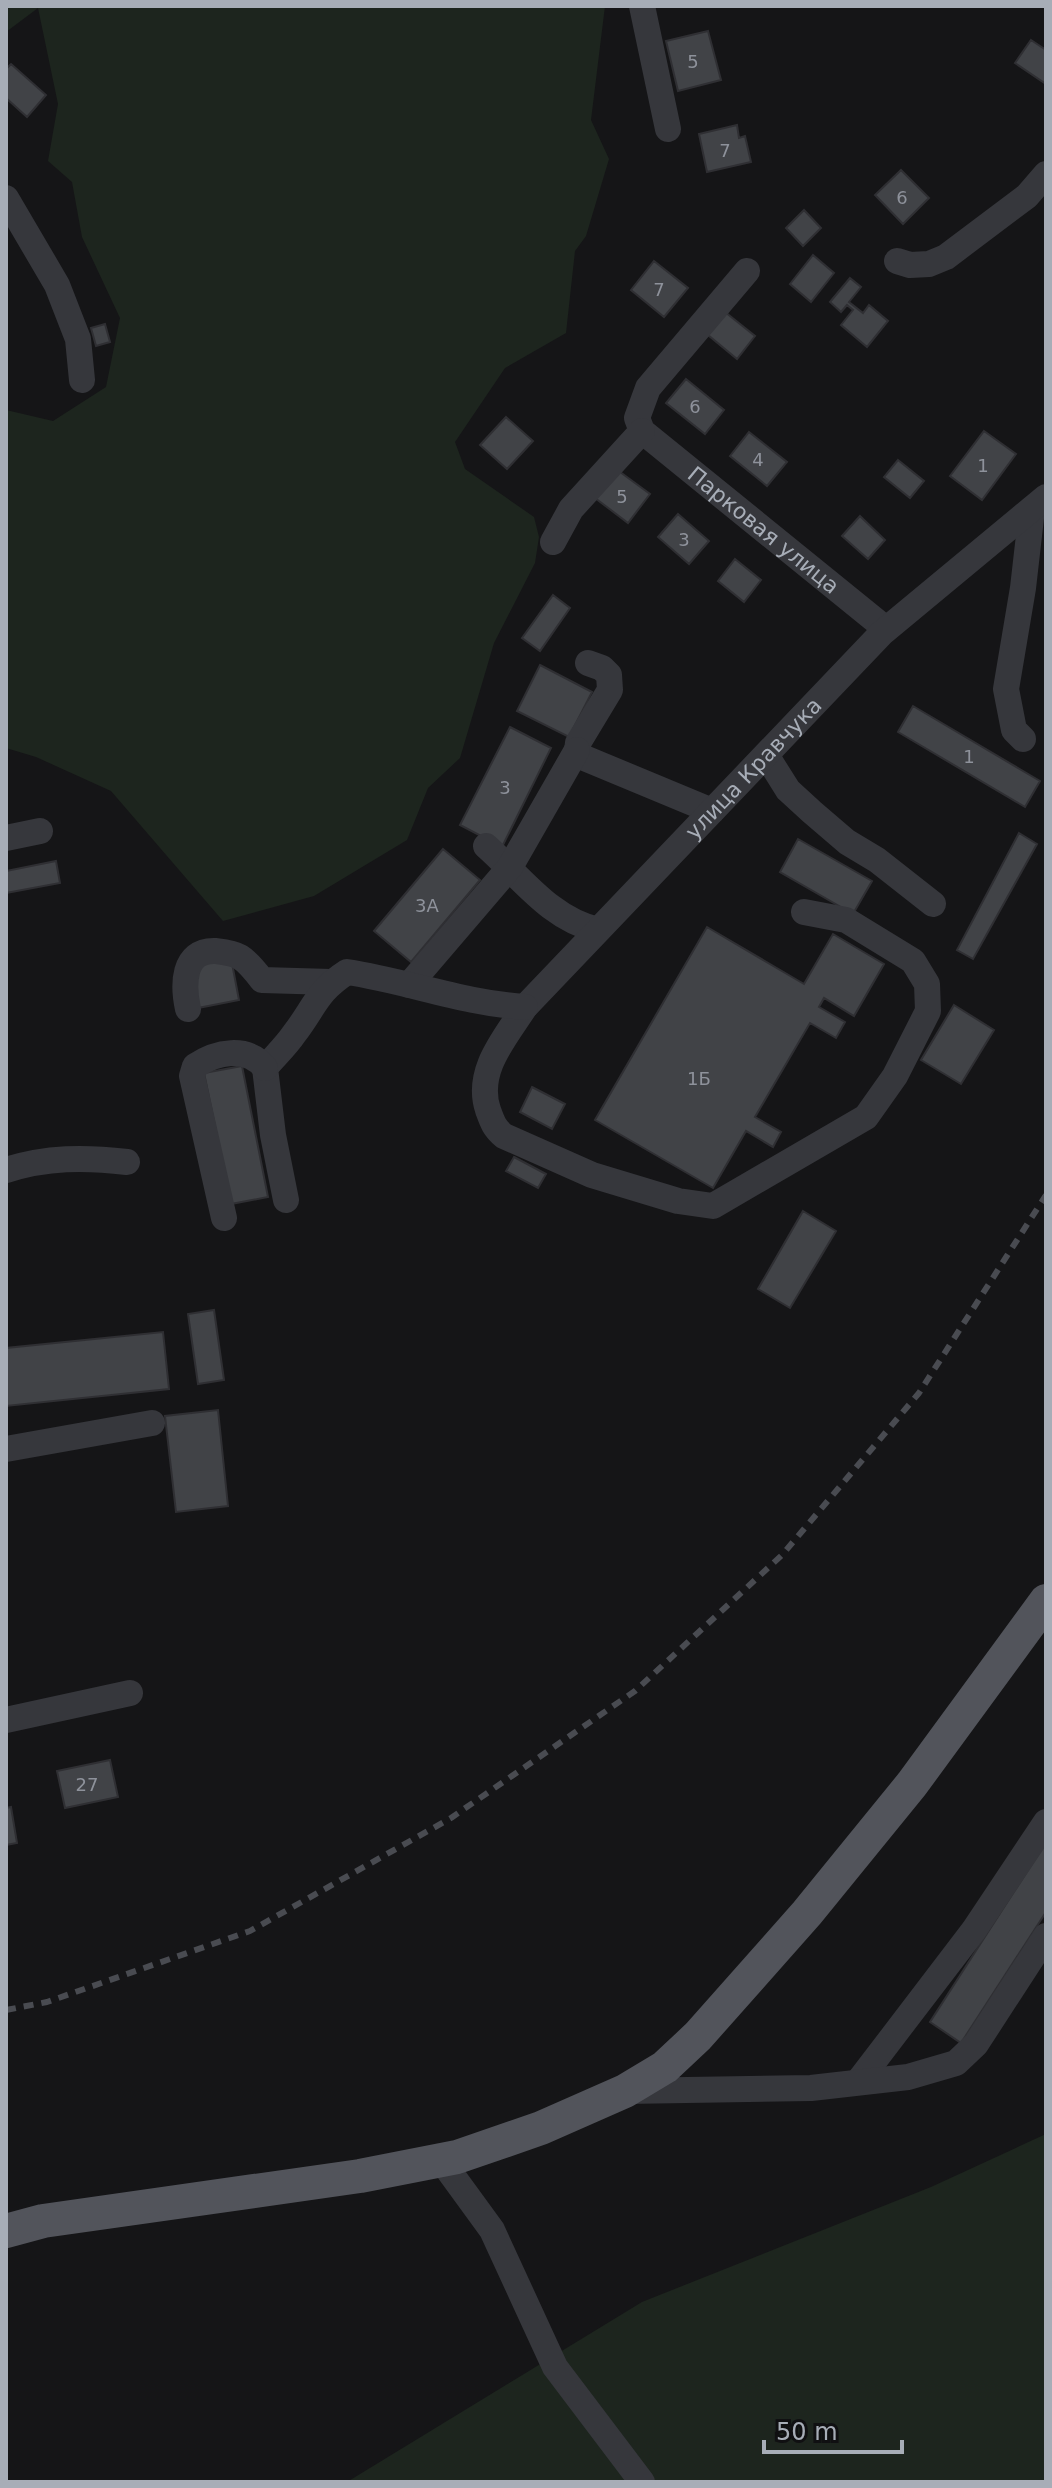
<svg xmlns="http://www.w3.org/2000/svg" width="1052" height="2488" viewBox="0 0 1052 2488" font-family="'DejaVu Sans',sans-serif">
	<style>
		.green { fill: #1d251e }
		.building { fill: #414347; stroke: #2f2f33; stroke-width: 2 }
		.lines { fill: none; stroke-linecap: round; stroke-linejoin: round }
		.minor { stroke: #36373c; stroke-width: 26 }
		.major { stroke: #52545b; stroke-width: 34 }
		.rail { stroke: #494b51; stroke-width: 6; stroke-dasharray: 10 8; stroke-linecap: butt }
		.labels { text-anchor: middle; dominant-baseline: central; stroke-width: 6; stroke-linejoin: round; paint-order: stroke }
		.number-label { font-size: 18px; fill: #8e929b }
		.street-label { font-size: 22px; fill: #a7adb7; stroke: #101012 }
	</style>
	<rect width="100%" height="100%" fill="#151517"/>
	<path class="green" d="M6 6H540L541 8 545 6H605L591 120 609 159 586 236 575 251 566 333 505 368 455 442 465 469 534 517 539 537 535 563 494 643 460 758 428 788 407 840 314 896 223 921 111 791 36 757 6 748V410L53 421 106 387 120 318 82 237 72 182 48 161 58 104 38 8 6 32Z
		M1046 2134V2482H347L642 2302 931 2187Z"/>
	<path class="building" d="M708 31 721 80 678 91 666 41Z
		M1031 40 1046 50V84L1015 63Z
		M11 64 46 95 27 117 6 98V69Z
		M737 125 739 138 745 136 751 162 707 172 699 134Z
		M901 170 929 198 903 224 875 195Z
		M804 210 821 228 803 246 786 228Z
		M813 255 834 273 811 302 790 284Z
		M654 261 688 288 664 317 631 290Z
		M850 278 861 287 849 302 863 313 869 305 888 321 867 347 841 325 853 310 847 305 841 312 830 302Z
		M720 308 755 336 737 359 702 330Z
		M105 324 110 342 96 346 91 328Z
		M686 379 724 410 705 434 666 403Z
		M506 417 533 441 507 469 480 445Z
		M984 431 1016 454 982 500 950 476Z
		M749 432 787 462 767 486 730 456Z
		M898 460 924 481 910 498 884 477Z
		M616 469 650 494 628 523 595 498Z
		M678 514 709 541 689 564 658 537Z
		M860 516 885 540 868 559 842 536Z
		M735 559 761 580 744 602 718 581Z
		M553 595 570 608 540 651 522 638Z
		M540 665 592 692 569 737 517 711Z
		M913 706 1040 781 1025 807 898 732Z
		M510 727 551 748 502 847 460 825Z
		M1019 833 1037 844 973 959 957 950Z
		M798 839 872 881 853 914 780 872Z
		M443 849 480 880 411 962 374 931Z
		M56 861 60 883 6 893V871Z
		M707 927 804 984 833 934 884 964 854 1016 824 998 819 1007 845 1022 836 1038 810 1023 755 1117 781 1132 773 1147 746 1131 713 1188 595 1120Z
		M231 958 239 1000 198 1008 191 965Z
		M954 1005 994 1030 961 1084 921 1060Z
		M242 1066 268 1197 231 1204 204 1073Z
		M532 1087 565 1104 552 1129 520 1112Z
		M514 1157 546 1174 538 1188 506 1171Z
		M803 1211 836 1231 790 1308 758 1289Z
		M214 1310 224 1380 198 1384 188 1314Z
		M163 1332 169 1389 6 1406V1348Z
		M218 1410 228 1506 176 1512 165 1416Z
		M110 1760 118 1797 65 1808 57 1771Z
		M11 1807 17 1843 6 1845V1808Z
		M1046 1842V1912L961 2043 930 2022Z"/>
	<g class="lines">
		<g class="minor">
			<path d="M642 6 668 129"/>
			<path d="M6 198 57 285 78 339 82 380"/>
			<path d="M897 261 910 265 929 264 946 257 1027 196 1046 174"/>
			<path id="s1" d="M747 271 648 388 637 418 642 431 886 629"/>
			<path d="M553 542 571 509 642 431"/>
			<path d="M588 663 602 668 609 675 610 690 578 743 577 750 582 757 712 811"/>
			<path d="M1023 739 1014 730 1006 689 1023 588 1032 509"/>
			<path d="M766 755 788 790 812 812 847 842 877 860 933 904"/>
			<path d="M6 838 40 831"/>
			<path d="M486 846C521 877 550 919 598 930"/>
			<path id="s2" d="M804 912 846 920 913 961 927 984 928 1011 895 1076 866 1117 713 1206 678 1201 592 1175 504 1136C494 1128 492 1121 488 1110 475 1071 505 1038 525 1007L882 633 1046 497"/>
			<path d="M409 985 510 867 577 750"/>
			<path d="M188 1009C183 986 182 950 215 951 223 952 233 953 240 957 248 962 256 972 262 980L331 982"/>
			<path d="M6 1170C47 1157 85 1157 127 1162"/>
			<path d="M286 1200 273 1135 265 1068C274 1057 286 1046 294 1034 315 1007 316 992 347 972 407 981 463 1003 525 1007"/>
			<path d="M224 1218 192 1076 195 1066C216 1052 247 1045 265 1068"/>
			<path d="M6 1449 152 1423"/>
			<path d="M6 1720 130 1693"/>
			<path d="M858 2082 974 1930 1046 1822"/>
			<path d="M625 2091 811 2088 908 2077 956 2063 976 2044 1046 1936"/>
			<path d="M441 2160 492 2230 555 2367 642 2482"/>
		</g>
		<path class="major" d="M6 2231 43 2221 360 2176 457 2157 541 2128 625 2091 665 2067 698 2036 807 1913 912 1784 1046 1601"/>
		<path class="rail" d="M6 2010 47 2002 250 1931 451 1818 635 1691 782 1555 919 1393 1046 1195"/>
	</g>
	<g class="labels">
		<g class="number-label">
			<text x="693" y="61">5</text>
			<text x="725" y="150">7</text>
			<text x="902" y="197">6</text>
			<text x="659" y="289">7</text>
			<text x="695" y="406">6</text>
			<text x="758" y="459">4</text>
			<text x="983" y="465">1</text>
			<text x="622" y="496">5</text>
			<text x="684" y="539">3</text>
			<text x="969" y="756">1</text>
			<text x="505" y="787">3</text>
			<text x="427" y="905">3А</text>
			<text x="699" y="1078">1Б</text>
			<text x="87" y="1784">27</text>
		</g>
		<g class="street-label">
			<text stroke="none"><textPath href="#s1" startOffset="356">Парковая улица</textPath></text>
			<text stroke="none"><textPath href="#s2" startOffset="1172">улица Кравчука</textPath></text>
		</g>
	</g>
	<rect width="1052" height="2488" fill="none" stroke="#a7adb7" stroke-width="16"/>
	<path d="M764 2440v12h138v-12" fill="none" stroke="#a7adb7" stroke-width="4"/>
	<text x="776" y="2440" font-size="24" fill="#a7adb7" stroke="#101012" stroke-width="6" paint-order="stroke">50 m</text>
</svg>
